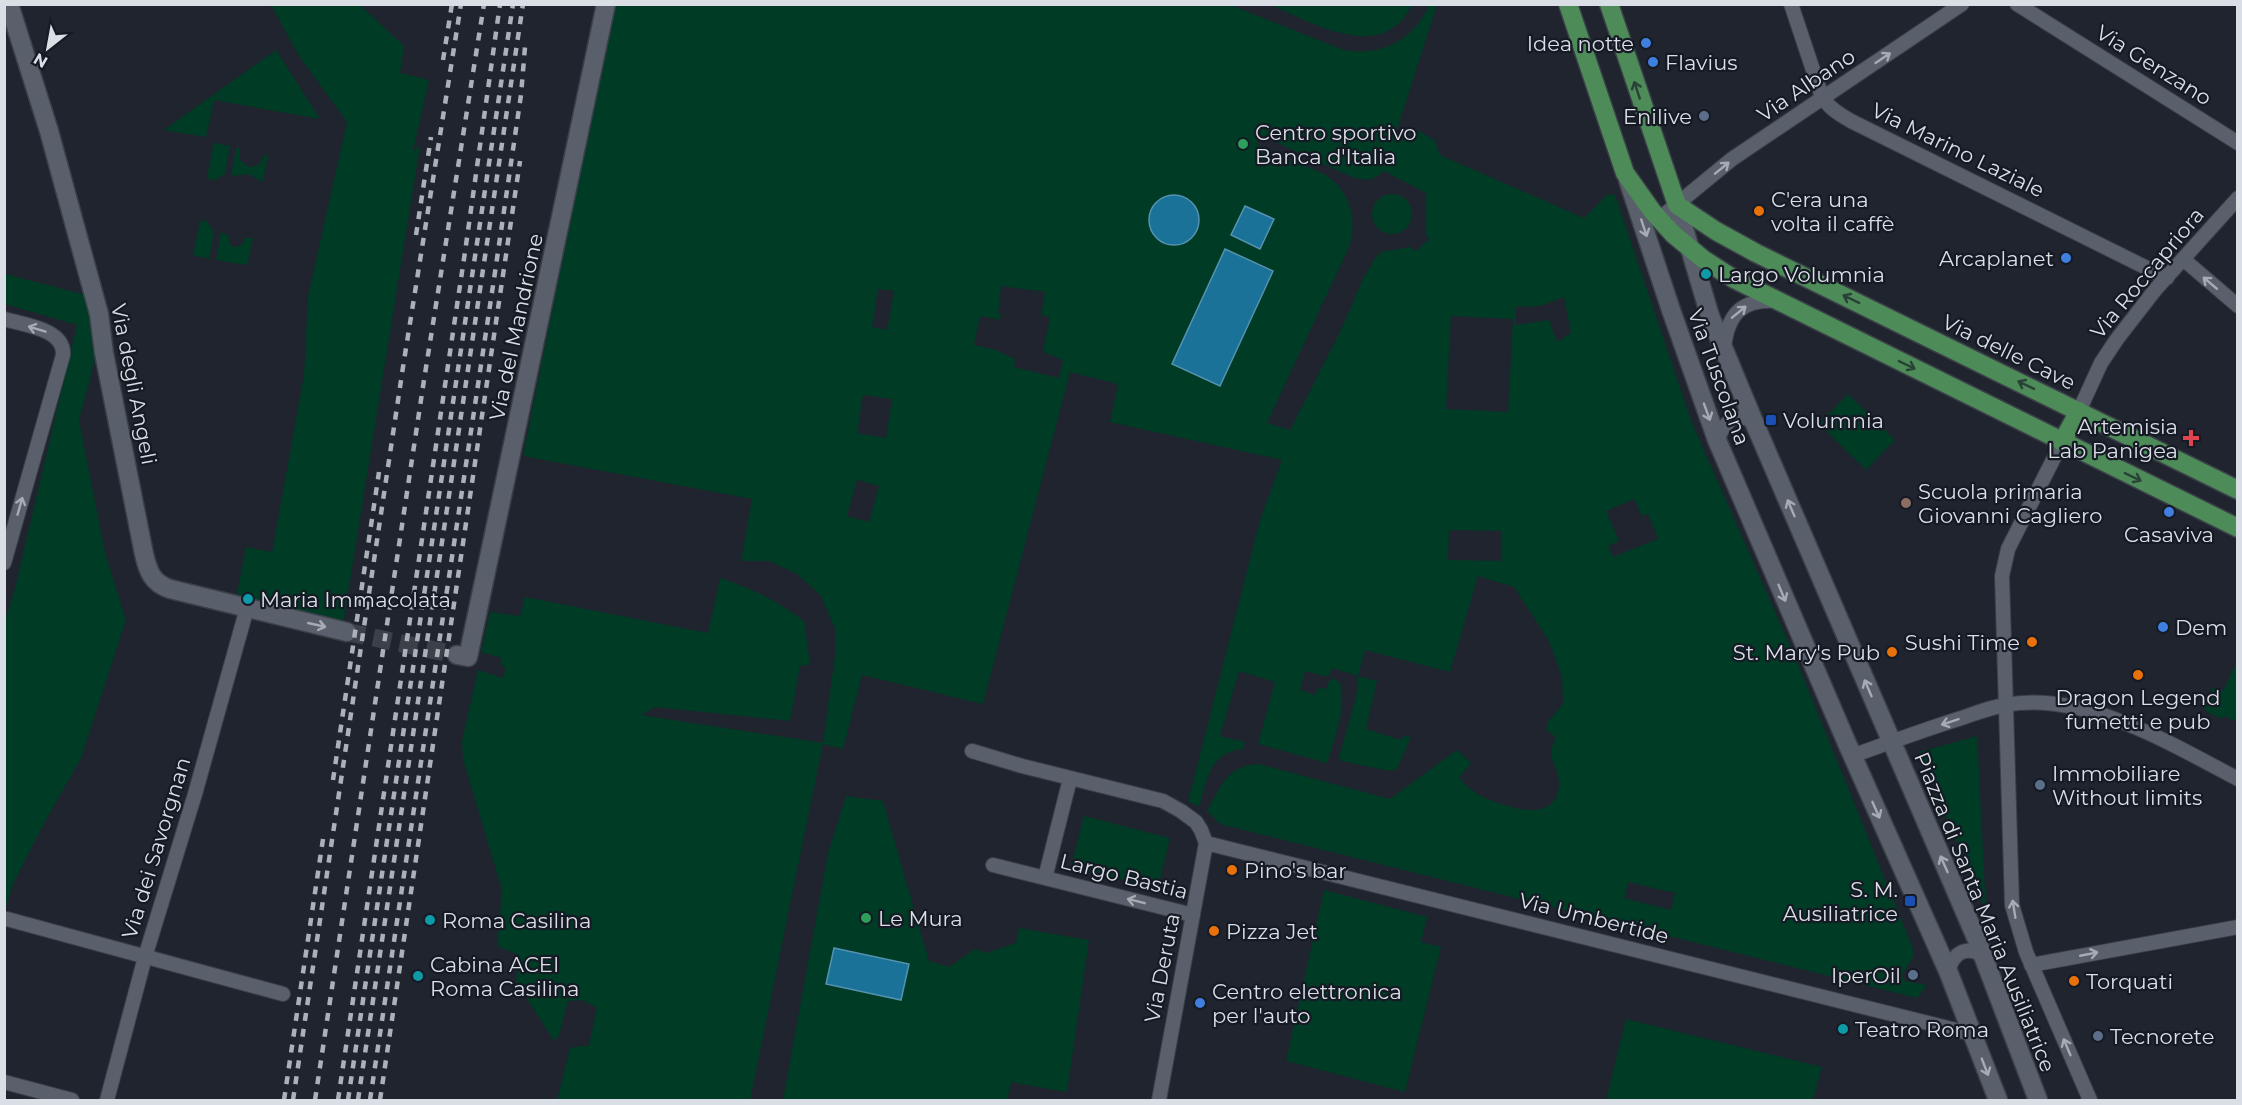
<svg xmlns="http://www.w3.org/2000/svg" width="2242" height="1105" viewBox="0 0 2242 1105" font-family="Montserrat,sans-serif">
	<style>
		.green { fill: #003b25; fill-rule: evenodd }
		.water { fill: #1a7298; stroke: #5492af; stroke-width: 1.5 }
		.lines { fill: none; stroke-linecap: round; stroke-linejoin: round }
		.secondary-tunnel { stroke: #3b4049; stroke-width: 18; stroke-dasharray: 18 9; stroke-linecap: butt }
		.street-casing { stroke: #3b3f48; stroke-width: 16 }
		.secondary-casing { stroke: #3b3f48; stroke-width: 21 }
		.primary-casing { stroke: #3b3f48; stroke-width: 21 }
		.street { stroke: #595f6b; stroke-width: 14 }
		.secondary { stroke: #595f6b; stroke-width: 18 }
		.primary { stroke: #4d8b58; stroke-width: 18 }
		.rail { stroke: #acb0b8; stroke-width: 4.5; stroke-dasharray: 8 8; stroke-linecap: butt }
		.oneway { stroke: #a6abb4 }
		.oneway2 { stroke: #294236 }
		.shop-dot { fill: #3f7fe0; stroke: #151a24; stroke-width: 2 }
		.service-dot { fill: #5c6f8a; stroke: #151a24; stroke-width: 2 }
		.leisure-dot { fill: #2e9e5b; stroke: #151a24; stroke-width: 2 }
		.food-dot { fill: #e8710a; stroke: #151a24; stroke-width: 2 }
		.culture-dot { fill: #0f9aa8; stroke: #151a24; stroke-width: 2 }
		.transit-dot { fill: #1a4fb4; stroke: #151a24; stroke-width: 2 }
		.health-dot { fill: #e0444e; stroke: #151a24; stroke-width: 2 }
		.education-dot { fill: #8d6e63; stroke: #151a24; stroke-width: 2 }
		.labels { text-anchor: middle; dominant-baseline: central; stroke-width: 4.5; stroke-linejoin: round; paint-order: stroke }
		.poi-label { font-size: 21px; fill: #dadee5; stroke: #151a24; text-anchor: start }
		.street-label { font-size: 21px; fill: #dadee5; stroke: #151a24 }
	</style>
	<rect width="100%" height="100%" fill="#1f242e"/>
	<path class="green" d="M271 5H360L404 46 400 73 429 80 413 151 420 146 343 624 236 599 246 547 272 552 304 375 308 296 347 122 299 56Z
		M613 5H1230L1344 50C1381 57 1414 40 1429 5H1437L1395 136 1406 141 1419 131 1434 140 1440 155 1584 218 1608 194 1615 195 1692 423 1795 657 1914 951 1913 957 1902 975 1905 981 1927 985 1917 998 1220 824 1207 811C1222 785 1226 766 1259 764L1390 799 1457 750 1471 763 1459 778C1473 795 1490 801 1511 807 1532 813 1560 813 1559 782 1558 764 1544 758 1556 738L1546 729 1548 721 1563 704 1562 677 1549 641 1514 587 1478 576 1450 672 1365 650 1358 676 1377 681 1366 729 1401 740 1403 736 1411 737 1397 769 1390 771 1341 761 1339 758 1358 689V676L1332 668 1328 677 1305 671 1300 690 1315 695 1318 688 1326 689 1329 681 1333 678 1340 682C1347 710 1335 736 1327 763L1258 744 1275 682 1239 671 1220 736 1245 742 1243 749C1209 753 1208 778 1199 806L1188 802 1260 520 1282 460 1110 422 1118 384 1070 372 983 704 862 675 843 749 823 744 750 1100H557L570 1048 589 1045 597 1008 582 1000 568 1001 559 1035 554 1041 516 981 519 955 497 946 502 890 463 759 462 741 478 670 503 678 506 668 500 664 502 658 481 652 490 612 520 616 525 597 708 633 720 578C753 589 776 600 804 621L810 664 800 666 790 721 655 707 641 715 823 743 835 655V629L821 596 797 574 769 561H741L752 499 523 456ZM1260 135 1352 177C1366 181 1373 181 1384 171L1426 193V234L1429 239 1416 251 1410 247 1381 252 1374 260 1363 279 1339 334 1290 430 1267 423 1349 247C1358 219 1350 192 1326 175L1256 144ZM1001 286 1045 292 1041 315 1050 317 1043 352 1063 360 1059 378 1014 367 1015 359 996 350 974 345 980 316 1000 320 1001 313H998ZM878 289 894 291 887 330 872 327ZM1564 297 1571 333 1557 342 1549 320 1516 325V307L1540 306ZM1451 316 1513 319 1508 412 1446 409ZM863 395 892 399 886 438 857 433ZM857 480 879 486 869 522 847 516ZM1634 499 1642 516 1648 514 1658 539 1613 557 1608 546 1619 541 1606 511ZM1449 530 1502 531V561L1448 560ZM1628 882 1675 893 1671 910 1624 898Z
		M1270 5H1412C1382 65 1314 23 1270 5Z
		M276 50 320 119 214 100 206 137 164 130Z
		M214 143 230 146 225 174 213 181 207 177Z
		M236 148H239L240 160 249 167 259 165 265 154 268 155 263 182 248 174 231 176Z
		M1372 214a20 20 0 1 1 40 0a20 20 0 1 1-40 0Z
		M206 220 214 232 209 259 193 255 200 222Z
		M221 232 228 235 230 245 235 247 242 245 245 238H253L247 265 216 260Z
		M5 274 86 295 95 359 79 420 105 553 126 620 81 758 41 829 13 884 5 910V621L15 588 77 325 5 304Z
		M1848 394 1895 440 1866 470 1819 424Z
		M2237 661V722L2224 716 2222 719 2207 712 2204 704 2213 687 2223 691Z
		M1977 736 1986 912 1919 752Z
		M846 796 883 801 929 961 949 967 975 949 987 953 1016 943 1019 928 1089 940 1067 1092 1011 1082 1007 1100H783L828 853Z
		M1084 816 1170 838 1158 888 1071 867Z
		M1324 890 1427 917 1421 942 1441 947 1405 1092 1286 1061Z
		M1626 1019 1822 1067 1813 1100H1606Z"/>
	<path class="water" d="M1149 220a25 25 0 1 1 50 0a25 25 0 1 1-50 0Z
		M1245 206 1274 219 1260 249 1231 235Z
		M1225 249 1273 271 1220 386 1172 364Z
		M834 948 909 964 901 1000 826 984Z"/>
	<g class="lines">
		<path class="secondary-tunnel" d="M347 632 457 655"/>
		<g class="street-casing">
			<path id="street" d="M1791 4 1821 94C1827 107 1839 114 1851 121L2167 278
				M2017 4 2238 143
				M1659 219 1732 159 1962 4
				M2183 259 2238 306
				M4 319C24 325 65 329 63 355L4 563
				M1724 347C1728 314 1742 298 1778 301
				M2079 411 2101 363 2117 339 2155 290 2238 198
				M1717 440 1723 428 1732 418H1746L1754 422
				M2062 442 2008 549 2002 576 2012 905 2026 952 2090 1100
				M972 751 1022 766 1163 801 1181 811 1196 822 1201 830 1206 843 1159 1100
				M1852 756C1885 744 1918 732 1952 721 1969 716 1987 708 2005 705 2083 690 2171 744 2238 779
				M1070 779 1045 878 1193 915
				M1206 843 1972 1034
				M993 865 1045 878
				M7 919 283 994
				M2031 965 2238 927
				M1948 971C1954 952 1966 945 1984 956
				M4 1082 72 1100
				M107 1100 145 957 195 794 247 608"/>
		</g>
		<g class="secondary-casing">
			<path id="secondary" d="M9 4 49 131 99 314 104 353 144 554C148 571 152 583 170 589L347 632
				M1628 180 1671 310 1717 440 1846 741 1948 971 1998 1100
				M1677 205 1710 316 1754 422 1977 940 2038 1100
				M457 655 468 657 606 4"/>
		</g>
		<g class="primary-casing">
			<path id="primary" d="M1568 4 1625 173 1652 211 1673 234 1703 259 1734 279 2238 528
				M1609 4 1677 205 1716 231 1756 253 2238 490
				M2062 442 2079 411"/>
		</g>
		<use href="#street" class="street"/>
		<use href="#secondary" class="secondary"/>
		<use href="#primary" class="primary"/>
		<path class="rail" d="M443 60 452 4
			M416 235 431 137
			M333 780 379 472
			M284 1100 323 839
			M293 1100 403 367 461 4
			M315 1100 424 380 484 4
			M338 1100 465 252 500 4
			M348 1100 513 4
			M358 1100 523 4
			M370 1100 494 279 521 95 525 47
			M380 1100 520 161"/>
	</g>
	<defs><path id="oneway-shaft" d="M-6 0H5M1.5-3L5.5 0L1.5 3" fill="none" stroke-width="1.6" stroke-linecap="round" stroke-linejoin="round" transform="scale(1.5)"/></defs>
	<g class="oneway">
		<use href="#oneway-shaft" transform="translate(1883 58) rotate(-34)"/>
		<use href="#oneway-shaft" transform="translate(1722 168) rotate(-39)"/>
		<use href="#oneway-shaft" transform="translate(1644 228) rotate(72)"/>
		<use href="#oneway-shaft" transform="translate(2210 283) rotate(-140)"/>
		<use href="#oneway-shaft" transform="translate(1739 312) rotate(-39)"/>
		<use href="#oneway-shaft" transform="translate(37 329) rotate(-163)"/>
		<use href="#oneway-shaft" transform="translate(1707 412) rotate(70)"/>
		<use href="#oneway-shaft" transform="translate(20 506) rotate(-74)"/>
		<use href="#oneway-shaft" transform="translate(1791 508) rotate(-113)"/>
		<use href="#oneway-shaft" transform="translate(1782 593) rotate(67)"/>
		<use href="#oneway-shaft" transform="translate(317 625) rotate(13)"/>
		<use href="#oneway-shaft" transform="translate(1868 688) rotate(-113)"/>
		<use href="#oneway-shaft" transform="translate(1950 722) rotate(162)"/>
		<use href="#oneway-shaft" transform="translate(1876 810) rotate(66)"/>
		<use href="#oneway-shaft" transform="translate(1944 864) rotate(-114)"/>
		<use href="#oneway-shaft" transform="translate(1136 901) rotate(-166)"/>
		<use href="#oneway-shaft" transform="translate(2014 909) rotate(-99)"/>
		<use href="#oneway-shaft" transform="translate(2089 954) rotate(-11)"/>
		<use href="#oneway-shaft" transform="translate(2067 1047) rotate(-113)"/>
		<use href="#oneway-shaft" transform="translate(1985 1067) rotate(69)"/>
	</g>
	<g class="oneway2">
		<use href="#oneway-shaft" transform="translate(1637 90) rotate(-108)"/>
		<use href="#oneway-shaft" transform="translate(1851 299) rotate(-154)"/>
		<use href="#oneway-shaft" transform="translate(1907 365) rotate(26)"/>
		<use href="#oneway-shaft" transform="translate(2026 385) rotate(-154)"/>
		<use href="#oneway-shaft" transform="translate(2133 477) rotate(26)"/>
	</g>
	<g class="shop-dot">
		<circle cx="1646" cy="43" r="6"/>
		<circle cx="1653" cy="62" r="6"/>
		<circle cx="2066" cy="258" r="6"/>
		<circle cx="2169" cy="512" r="6"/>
		<circle cx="2163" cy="627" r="6"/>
		<circle cx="1200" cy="1003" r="6"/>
	</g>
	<g class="service-dot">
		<circle cx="1704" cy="116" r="6"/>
		<circle cx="2040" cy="785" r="6"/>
		<circle cx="1913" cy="975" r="6"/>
		<circle cx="2098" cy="1036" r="6"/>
	</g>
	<g class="leisure-dot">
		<circle cx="1243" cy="144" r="6"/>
		<circle cx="866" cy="918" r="6"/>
	</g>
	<g class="food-dot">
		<circle cx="1759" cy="211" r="6"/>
		<circle cx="2032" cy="642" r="6"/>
		<circle cx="1892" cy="652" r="6"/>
		<circle cx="2138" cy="675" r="6"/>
		<circle cx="1232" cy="870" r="6"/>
		<circle cx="1214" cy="931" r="6"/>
		<circle cx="2074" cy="981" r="6"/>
	</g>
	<g class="culture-dot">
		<circle cx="1706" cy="274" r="6"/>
		<circle cx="248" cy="599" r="6"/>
		<circle cx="430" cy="920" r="6"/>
		<circle cx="418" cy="976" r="6"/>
		<circle cx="1843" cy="1029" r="6"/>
	</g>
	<g class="transit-dot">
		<rect x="1765" y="414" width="12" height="12" rx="3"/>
		<rect x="1904" y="895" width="12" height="12" rx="3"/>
	</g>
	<path class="health-dot" d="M2188 429h6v6h6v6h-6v6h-6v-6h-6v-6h6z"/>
	<circle class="education-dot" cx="1906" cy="503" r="6"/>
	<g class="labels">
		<g class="poi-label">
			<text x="1634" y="43" text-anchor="end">Idea notte</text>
			<text x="1665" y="62">Flavius</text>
			<text x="1692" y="116" text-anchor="end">Enilive</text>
			<text x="1255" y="132">Centro sportivo<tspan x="1255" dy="24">Banca d'Italia</tspan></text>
			<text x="1771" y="199">C'era una<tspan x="1771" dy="24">volta il caffè</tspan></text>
			<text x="2054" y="258" text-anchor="end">Arcaplanet</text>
			<text x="1718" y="274">Largo Volumnia</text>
			<text x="1783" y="420">Volumnia</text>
			<text x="2178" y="426" text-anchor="end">Artemisia<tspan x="2178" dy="24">Lab Panigea</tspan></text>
			<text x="1918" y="491">Scuola primaria<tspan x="1918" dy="24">Giovanni Cagliero</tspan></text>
			<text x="2169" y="534" text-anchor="middle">Casaviva</text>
			<text x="260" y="599">Maria Immacolata</text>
			<text x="2175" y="627">Dem</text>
			<text x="2020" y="642" text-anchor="end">Sushi Time</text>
			<text x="1880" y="652" text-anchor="end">St. Mary's Pub</text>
			<text x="2138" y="697" text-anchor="middle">Dragon Legend<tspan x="2138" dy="24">fumetti e pub</tspan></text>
			<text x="2052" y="773">Immobiliare<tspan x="2052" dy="24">Without limits</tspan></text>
			<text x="1244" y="870">Pino's bar</text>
			<text x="1898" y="889" text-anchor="end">S. M.<tspan x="1898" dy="24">Ausiliatrice</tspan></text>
			<text x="878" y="918">Le Mura</text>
			<text x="442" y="920">Roma Casilina</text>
			<text x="1226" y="931">Pizza Jet</text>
			<text x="430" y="964">Cabina ACEI<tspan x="430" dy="24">Roma Casilina</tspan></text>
			<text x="1901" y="975" text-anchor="end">IperOil</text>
			<text x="2086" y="981">Torquati</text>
			<text x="1212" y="991">Centro elettronica<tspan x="1212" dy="24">per l'auto</tspan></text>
			<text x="1855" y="1029">Teatro Roma</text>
			<text x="2110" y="1036">Tecnorete</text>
		</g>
		<g class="street-label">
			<text transform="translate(2154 65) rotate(32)">Via Genzano</text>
			<text transform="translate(1806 85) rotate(-34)">Via Albano</text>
			<text transform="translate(1958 150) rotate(26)">Via Marino Laziale</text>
			<text transform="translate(2147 273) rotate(-50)">Via Roccapriora</text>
			<text transform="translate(516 327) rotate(-78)">Via del Mandrione</text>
			<text transform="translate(2009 352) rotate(26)">Via delle Cave</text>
			<text transform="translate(1719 377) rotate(70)">Via Tuscolana</text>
			<text transform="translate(134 384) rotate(79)">Via degli Angeli</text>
			<text transform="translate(156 848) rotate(-73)">Via dei Savorgnan</text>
			<text transform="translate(1124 876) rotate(14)">Largo Bastia</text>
			<text transform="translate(1985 912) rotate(68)">Piazza di Santa Maria Ausiliatrice</text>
			<text transform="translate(1594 918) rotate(14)">Via Umbertide</text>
			<text transform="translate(1162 968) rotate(-79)">Via Deruta</text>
		</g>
	</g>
	<rect width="2242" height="1105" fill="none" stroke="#dadee5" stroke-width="12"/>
	<g transform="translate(48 48) rotate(211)" stroke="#151a24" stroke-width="4.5" paint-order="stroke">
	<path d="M0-4.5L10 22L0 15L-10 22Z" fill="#dadee5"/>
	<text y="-9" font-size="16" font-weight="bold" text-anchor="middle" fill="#dadee5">N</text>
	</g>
</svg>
